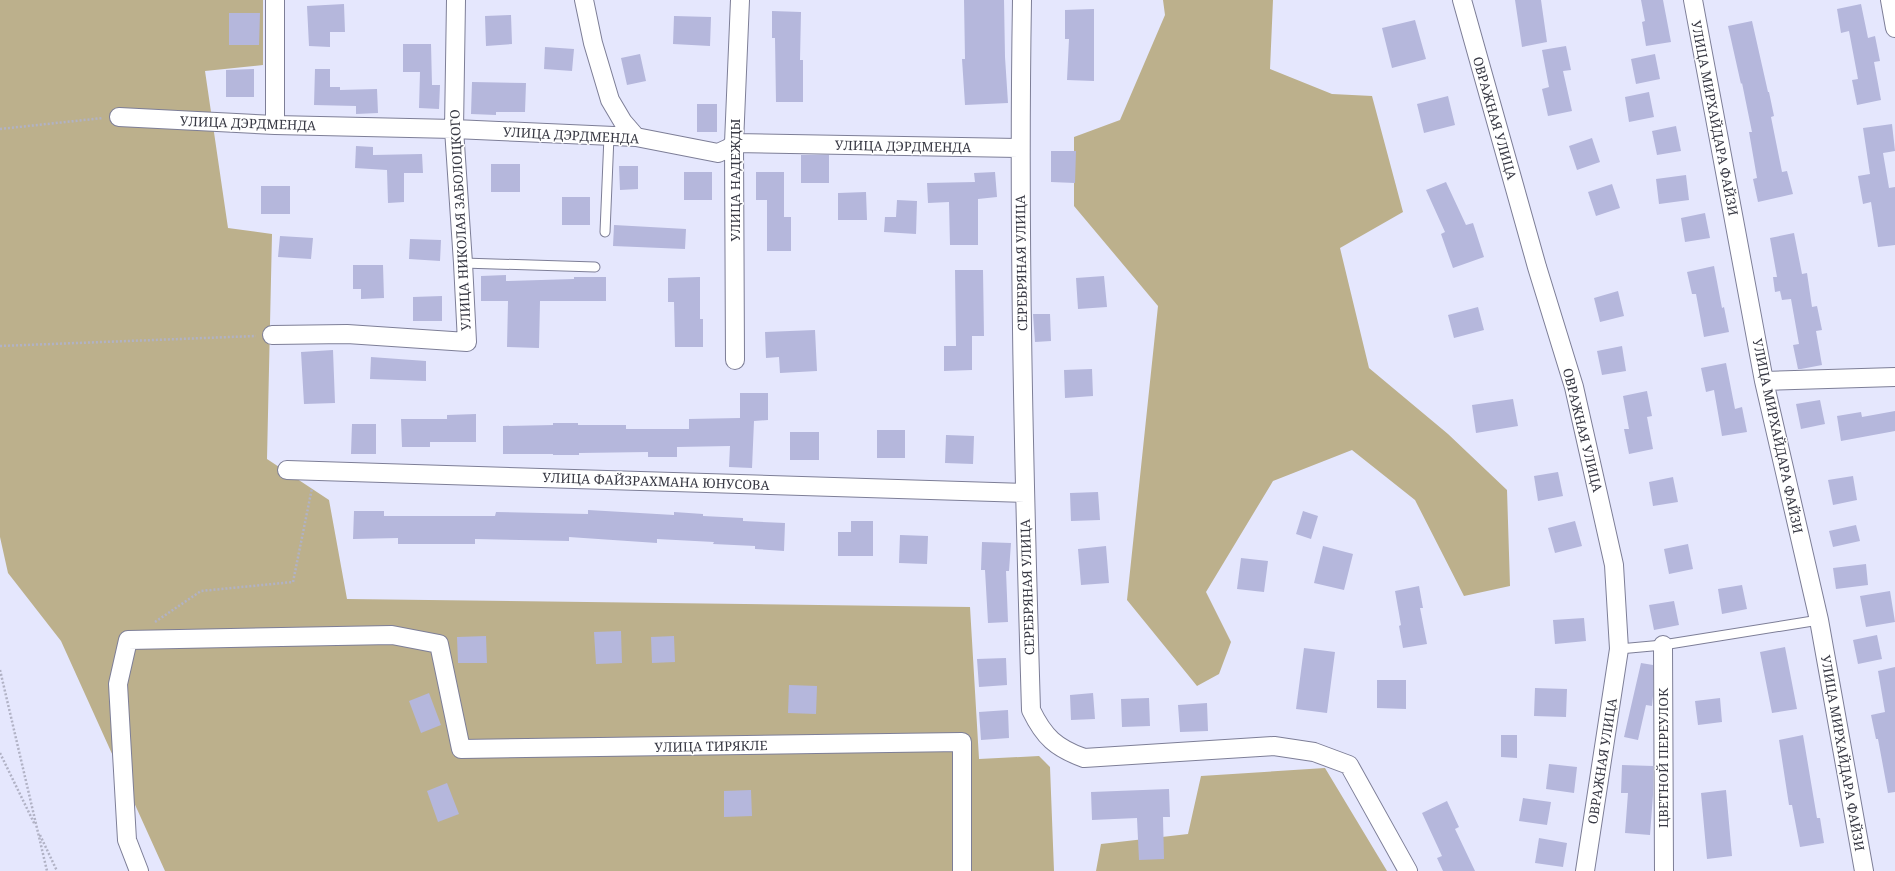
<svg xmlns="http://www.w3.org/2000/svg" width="1895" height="871" viewBox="0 0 1895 871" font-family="'Noto Serif',serif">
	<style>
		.forest { fill: #bcb08c }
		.building { fill: #b5b7dc }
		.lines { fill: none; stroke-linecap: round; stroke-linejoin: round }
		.service-casing { stroke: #7d7e97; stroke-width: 11 }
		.minor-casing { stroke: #7d7e97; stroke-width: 20 }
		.path { stroke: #b1b2c5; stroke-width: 2.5; stroke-dasharray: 2 2; stroke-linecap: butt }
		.service { stroke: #fff; stroke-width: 9 }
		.minor { stroke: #fff; stroke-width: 18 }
		.labels { text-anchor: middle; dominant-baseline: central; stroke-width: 3; stroke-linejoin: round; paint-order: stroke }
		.street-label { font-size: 13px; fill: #383944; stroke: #fff }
	</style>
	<rect width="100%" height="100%" fill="#e5e7fd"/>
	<path class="forest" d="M0 0H263V65L205 71 228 228 272 234 267 459 329 500 347 599 970 607 979 759 1039 756 1050 767 1054 871H165L61 641 8 573 0 537Z
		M1163 0H1273L1270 69 1332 94 1372 96 1403 212 1340 248 1369 368 1448 434 1507 490 1510 586 1464 596 1415 500 1352 450 1273 481 1206 592 1231 642 1219 674 1197 686 1127 600 1158 306 1074 206V137L1120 120 1165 15Z
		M1325 768 1387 871H1096L1101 844 1188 834 1201 776Z"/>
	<path class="building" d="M964 0H1004L1005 57 1008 103 965 105 962 59H965Z
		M1515 0H1541L1547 42 1522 47Z
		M1641 0H1663L1671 42 1646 46 1642 22 1645 21Z
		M344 4 345 32H330V47L309 46 307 6Z
		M1861 4 1868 38 1875 36 1880 61 1874 62 1881 100 1857 105 1852 80 1858 79 1849 31 1841 33 1837 9Z
		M1094 9V81L1067 80 1069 39H1065V10Z
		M772 11 801 12 800 60H803V102H776L775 38H772Z
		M229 13H260L259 45H229Z
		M511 15 512 44 486 46 485 16Z
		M674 16 711 17 710 46 673 44Z
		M1415 20 1426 59 1392 68 1382 28Z
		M1752 21 1768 92H1769L1774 116 1771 117 1782 172 1787 171 1793 194 1758 202 1753 179 1757 178 1749 132H1752L1742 83 1741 84 1728 26Z
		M403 44H431L432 85H440L439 109 419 108 420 72H403Z
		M1566 46 1571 70 1563 71 1572 111 1548 116 1542 89 1549 87 1542 50Z
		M545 47 574 49 572 71 544 69Z
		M640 54 646 81 627 85 621 58Z
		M1655 54 1660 79 1636 84 1631 59Z
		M254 69V97H226V70Z
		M315 69H330V87H340V90L377 89 378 113 356 114V106L314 105Z
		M472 82 526 83 525 112H496V115L471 114Z
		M1649 92 1654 117 1629 122 1625 97Z
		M1448 96 1455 125 1424 133 1417 104Z
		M697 104H717V132H697Z
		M1892 124 1895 151 1883 153 1889 188 1895 187V245L1878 247 1871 202 1863 204 1858 176 1870 174 1863 128Z
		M1676 126 1681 151 1657 155 1652 131Z
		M1592 138 1600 162 1577 170 1569 146Z
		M356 146 373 147V155L422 154 423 173H404V202L388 203 387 170 355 168Z
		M1051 151H1076L1075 183 1051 182Z
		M801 155H829V183H801Z
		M491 164H520V192H491Z
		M619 166H638V189L620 190Z
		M684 172H712V200H684Z
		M756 172H784V217H791V251H767V200H756Z
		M995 172 997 197 978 199V245H950L949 202 928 203 927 183 975 182 974 173Z
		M1686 175 1689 200 1659 204 1656 179Z
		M1446 182 1466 225 1473 223 1484 257 1453 268 1441 234 1445 232 1426 190Z
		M1612 184 1620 208 1596 216 1588 192Z
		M261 186H290V214H261Z
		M866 192 867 220H838V193Z
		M562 197H590V225H562Z
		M897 200 917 201 916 234 884 232 885 217H896Z
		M1705 213 1710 238 1685 242 1681 218Z
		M614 225 686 229 685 249 613 246Z
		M1794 233 1802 274 1807 273 1812 307 1817 306 1822 330 1816 331 1822 365 1801 369H1798L1793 345 1799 344 1791 299 1782 300 1780 291 1775 292 1773 277H1777L1770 238Z
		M280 236 313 238 311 259 278 257Z
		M410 239 441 240 440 261 409 259Z
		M353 265H383L384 298 361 299V289H353Z
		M1714 266 1722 308 1724 307 1729 332 1704 337 1696 294H1692L1687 272Z
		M955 270H983L984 336H972V370L944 371V346H956Z
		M506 275V281L574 279V277H606V301H540L539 348 507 347 508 301H481V276Z
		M1104 276 1107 307 1078 309 1076 278Z
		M700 277V319H703V347H675L674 302H668V278Z
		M1618 291 1624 316 1600 322 1594 298Z
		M442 296V321H413V297Z
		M1478 307 1484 330 1454 338 1448 315Z
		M1033 314H1050L1051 341 1035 342Z
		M815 330 817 371 780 373 779 357 766 358 765 332Z
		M1622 346 1626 371 1602 375 1597 351Z
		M333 350 335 403 304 404 301 352Z
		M371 357 426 361V381L370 379Z
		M1726 363 1735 409 1742 407 1747 432 1722 436 1714 390 1706 392 1701 368Z
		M1092 369 1093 396 1065 398 1064 370Z
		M1647 391 1652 416 1647 417 1653 449 1629 454 1624 429H1629L1623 396Z
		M740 393H768V420L754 421 752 468 729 467 730 446 677 447V457H648V452L579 453V455H553V454H503V426L553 425V423H578V425H626V429H689V419L740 418Z
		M1513 399 1518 426 1476 433 1472 405Z
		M1820 400 1825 424 1801 429 1796 404Z
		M1895 411V431L1841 441 1837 416 1861 412 1862 417Z
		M476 414V442H430V447H402L401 419H447V415Z
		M352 424H376V454H351Z
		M877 430H905V458H877Z
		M790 432H819V460H790Z
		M946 435 974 436 973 464 945 463Z
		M1558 472 1563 496 1538 501 1534 476Z
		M1853 476 1857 500 1833 505 1828 480Z
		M1673 477 1678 502 1653 506 1649 482Z
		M1098 492 1100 520 1071 521 1070 493Z
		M588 510 674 515V512L703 514V516L743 518V521L785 523 784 551 755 549V546L713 544 714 542 657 539V543L569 537V541L475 539V544H398V538L353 539 354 511H384V516H495L496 512 588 514Z
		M1303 511 1318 516 1311 539 1296 534Z
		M851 521H873V556H838V532H851Z
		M1575 521 1582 546 1555 553 1548 528Z
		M1856 525 1860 541 1833 547 1829 531Z
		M900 535 928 536 927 564 899 563Z
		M982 542 1011 543 1009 571H1006L1008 622 988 623 985 570H981Z
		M1688 544 1693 569 1669 574 1664 549Z
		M1106 546 1109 583 1081 585 1078 549Z
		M1323 546 1353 554 1344 590 1314 583Z
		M1241 558 1268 561 1264 592 1237 589Z
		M1866 564 1868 585 1836 589 1833 568Z
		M1742 585 1747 609 1722 614 1718 589Z
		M1419 586 1423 608H1420L1427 644 1403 648 1399 626 1401 625 1395 591Z
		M1890 591 1895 622 1866 627 1860 596Z
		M1674 601 1679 625 1654 630 1649 605Z
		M1584 618 1586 641 1555 644 1553 620Z
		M621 631 622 663 596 664 594 632Z
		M1877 635 1882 659 1858 664 1853 640Z
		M486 636 487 663H458L457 637Z
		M674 636 675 662 652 663 651 637Z
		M1785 647 1797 709 1772 713 1760 652Z
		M1304 648 1335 652 1327 713 1296 709Z
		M1006 658 1007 685 979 687 977 659Z
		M1641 663 1653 665V696L1652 706 1646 705 1638 740 1624 737Z
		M1895 667V792L1888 793 1878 739H1876L1871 715 1885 712 1878 671Z
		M1377 680H1406V709L1377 708Z
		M789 685 817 686 816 714 788 713Z
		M1535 688 1567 689 1566 717 1534 716Z
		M429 693 441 725 421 733 409 701Z
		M1093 693 1095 719 1071 720 1070 695Z
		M1149 698 1150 726 1122 727 1121 699Z
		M1720 698 1722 722 1698 725 1695 701Z
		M1207 703 1208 731 1180 732 1178 705Z
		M1008 710 1009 738 981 740 979 712Z
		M1501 735H1517V758L1501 757Z
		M1803 735 1817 818H1820L1824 843 1800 847 1792 805H1789L1779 740Z
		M1549 764 1577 767 1574 793 1546 789Z
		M1622 765 1653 766V795L1650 835 1625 833 1628 793H1621Z
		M447 783 459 814 438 822 427 791Z
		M1169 789 1170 817H1163L1164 859 1139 860 1137 818 1092 820 1091 792Z
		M751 790 752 816 724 817V791Z
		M1726 790 1732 856 1707 859 1701 793Z
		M1523 798 1551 802 1547 825 1519 821Z
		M1447 801 1459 827 1455 829 1475 871H1443L1437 858 1442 856 1422 813Z
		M1539 838 1567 843 1563 867 1535 863Z"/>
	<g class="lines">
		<g class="service-casing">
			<path id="service" d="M605 232 609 136
				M463 263 595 267
				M1619 649 1663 645 1819 620"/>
		</g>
		<g class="minor-casing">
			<path id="minor" d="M275 0V125
				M584 0 593 43 610 100 623 122 636 137
				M1022 0C1018 237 1024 473 1031 710 1044 737 1056 748 1084 758L1274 746 1314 752 1349 765 1408 871
				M1462 0 1537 267 1574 387 1614 565 1619 649 1585 871
				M1693 0 1764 381 1819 620 1864 871
				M1890 0 1895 28
				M119 117 275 125 454 129 636 137 718 153 729 148 734 143 1019 148
				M272 335 347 334 467 342 463 263 454 129 456 0
				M735 360 734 143 740 0
				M1764 381 1895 377
				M287 470 1025 493
				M1663 645 1664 871
				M139 871 127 840 118 684 128 640 392 635 439 644 461 749 962 742V871"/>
		</g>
		<path class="path" d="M0 129 103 118
			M0 346 256 336
			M155 622 201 591 293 582 312 488
			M0 670 47 871
			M0 753 35 825
			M40 835 57 871"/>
		<use href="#service" class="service"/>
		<use href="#minor" class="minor"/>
	</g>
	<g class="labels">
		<g class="street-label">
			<text transform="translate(1495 118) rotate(74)">ОВРАЖНАЯ УЛИЦА</text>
			<text transform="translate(1715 118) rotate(79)">УЛИЦА МИРХАЙДАРА ФАЙЗИ</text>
			<text transform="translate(248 123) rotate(2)">УЛИЦА ДЭРДМЕНДА</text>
			<text transform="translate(571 135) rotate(3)">УЛИЦА ДЭРДМЕНДА</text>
			<text transform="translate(903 146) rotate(1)">УЛИЦА ДЭРДМЕНДА</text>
			<text transform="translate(735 180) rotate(-90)">УЛИЦА НАДЕЖДЫ</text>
			<text transform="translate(460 220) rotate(-93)">УЛИЦА НИКОЛАЯ ЗАБОЛОЦКОГО</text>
			<text transform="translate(1021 263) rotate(-91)">СЕРЕБРЯНАЯ УЛИЦА</text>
			<text transform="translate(1583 430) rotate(76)">ОВРАЖНАЯ УЛИЦА</text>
			<text transform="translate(1778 436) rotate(78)">УЛИЦА МИРХАЙДАРА ФАЙЗИ</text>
			<text transform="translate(656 481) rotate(2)">УЛИЦА ФАЙЗРАХМАНА ЮНУСОВА</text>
			<text transform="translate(1027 587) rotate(-92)">СЕРЕБРЯНАЯ УЛИЦА</text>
			<text transform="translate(711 746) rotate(-1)">УЛИЦА ТИРЯКЛЕ</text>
			<text transform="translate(1843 753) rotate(80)">УЛИЦА МИРХАЙДАРА ФАЙЗИ</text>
			<text transform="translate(1663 758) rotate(-90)">ЦВЕТНОЙ ПЕРЕУЛОК</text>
			<text transform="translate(1602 761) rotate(-81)">ОВРАЖНАЯ УЛИЦА</text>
		</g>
	</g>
</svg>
